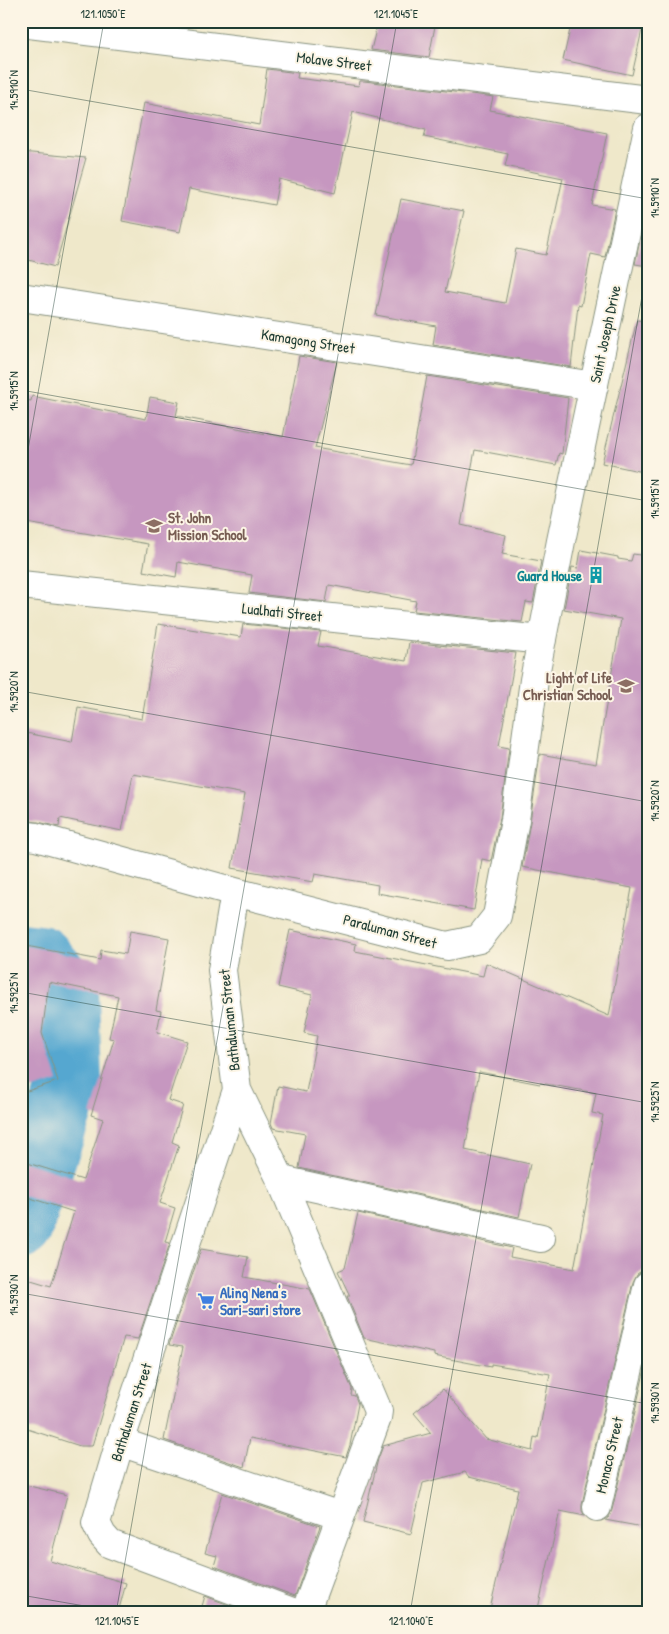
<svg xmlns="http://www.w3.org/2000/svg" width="669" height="1634" viewBox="0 0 669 1634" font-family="'Patrick Hand',sans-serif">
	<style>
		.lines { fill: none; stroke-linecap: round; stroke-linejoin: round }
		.river { stroke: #55a7d0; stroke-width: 64 }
		.building { fill: #c697c0 }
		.minor-casing { stroke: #87927f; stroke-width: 30 }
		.minor { stroke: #fff; stroke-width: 28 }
		.ticks { fill: none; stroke: #1f3d34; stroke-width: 1; stroke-opacity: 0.45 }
		.labels { text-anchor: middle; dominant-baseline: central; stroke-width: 4; stroke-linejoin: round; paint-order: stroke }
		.street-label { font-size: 15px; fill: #1f3d34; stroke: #fcf5e5 }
		.education-label { font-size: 15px; font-weight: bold; fill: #785e54; stroke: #fcf5e5; text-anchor: start }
		.culture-label { font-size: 15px; font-weight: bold; fill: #0d838f; stroke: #fcf5e5; text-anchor: end }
		.shop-label { font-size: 15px; font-weight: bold; fill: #366cbe; stroke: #fcf5e5; text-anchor: start }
		.neatline { fill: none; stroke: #1f3d34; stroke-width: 2 }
		.ticks-label { font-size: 12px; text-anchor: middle; fill: #1f3d34 }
	</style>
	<rect width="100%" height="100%" fill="#fcf5e5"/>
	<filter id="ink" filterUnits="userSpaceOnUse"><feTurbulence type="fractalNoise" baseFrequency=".02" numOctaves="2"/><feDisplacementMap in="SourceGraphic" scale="10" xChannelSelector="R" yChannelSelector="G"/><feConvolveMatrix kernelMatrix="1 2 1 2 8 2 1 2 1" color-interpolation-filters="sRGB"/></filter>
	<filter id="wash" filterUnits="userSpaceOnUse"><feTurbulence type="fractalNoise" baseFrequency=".0096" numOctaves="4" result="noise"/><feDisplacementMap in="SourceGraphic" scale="20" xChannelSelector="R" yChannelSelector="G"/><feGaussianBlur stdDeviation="1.12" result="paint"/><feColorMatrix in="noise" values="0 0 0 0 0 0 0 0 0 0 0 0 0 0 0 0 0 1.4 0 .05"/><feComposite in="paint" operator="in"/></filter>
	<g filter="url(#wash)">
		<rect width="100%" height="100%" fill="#efe8ca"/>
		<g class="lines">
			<path class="river" d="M21 955 40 957 67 989 70 1083 21 1227"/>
		</g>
		<g id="blocks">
			<path class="building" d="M378 21H436L429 57 371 50Z
				M572 21H644L632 75 563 60Z
				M267 69 298 73 297 78 359 86 360 81H364L487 96 493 97 490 110 607 133 592 205 615 209 605 257 591 254 581 306 578 305 571 367 433 345 436 326 376 315 401 199 464 211 445 292 505 303 516 249 546 255 563 178 505 166 508 154 424 137 426 130 353 112 335 193 279 179 274 205 189 189 180 232 122 221 144 103 259 125Z
				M21 152 86 158 55 267 21 258Z
				M645 216H648V266L635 264Z
				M637 320 648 321V473L602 463Z
				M299 356 337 362 315 448 411 465 427 376 568 398 562 454 559 453 556 465 475 450 461 525 506 535 502 554 541 561 533 603 526 602 522 622 414 611 416 601 329 585 326 602 249 593 252 575 178 562 176 577 143 571 148 544 21 522V399L31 401 32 396 146 419 150 397 179 402 176 416 283 437Z
				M581 550 618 557V559L631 561 633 554 648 556V1270H643L637 1274 633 1282 582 1504V1511L585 1516 560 1511 537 1613H489L518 1489 469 1477 465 1472 423 1483 411 1534 363 1522 378 1459 383 1446 431 1433 414 1413 443 1389 486 1439 532 1451 534 1437 538 1438 550 1374 491 1364V1367L434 1356V1353L364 1338 347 1296H350L338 1271 345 1268 358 1213 512 1248 510 1257 574 1269 603 1115 592 1113 596 1093 540 1083V1084L479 1072 465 1150 530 1164 519 1217 299 1168 305 1134 273 1128 271 1123 278 1086 306 1092 317 1036 304 1033 312 995 278 987 290 930 356 944 355 951 483 976 486 963 609 1016 632 888 522 867 530 822 540 754 596 764 621 619 564 609 572 567 578 568Z
				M158 624 241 637 243 624 321 632 318 646 406 661 409 642 516 653 499 746 509 748 500 818 491 861 482 859 474 910 377 893 378 885 315 874 313 882 232 868 245 794 133 774 122 831 60 818 59 827 38 822 21 820V796L26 770 21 769V732L72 742 78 707 142 719Z
				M130 931 169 938 156 1010 161 1011 157 1032 187 1041 168 1100 183 1105 172 1142 179 1145 160 1203 175 1208 165 1242 170 1243 138 1339 124 1337 92 1446H80L21 1427V1277L51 1286 74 1212 21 1195V1161L83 1180 103 1119 91 1115 114 1039 109 1038 118 996 49 982 42 1033 58 1081 21 1093V945L100 960 101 950 126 954Z
				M201 1249 248 1257 244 1277 310 1289 352 1389 351 1395 355 1396 358 1404 350 1445 346 1457 250 1438 244 1467 164 1440 183 1347 169 1345Z
				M648 1356V1528L605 1520 609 1517 612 1510Z
				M21 1484 67 1495 50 1561 126 1583 118 1613H21Z
				M222 1493 320 1526 295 1596 214 1566 217 1556 205 1553Z
				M205 1596 250 1613H200Z"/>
		</g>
	</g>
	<g filter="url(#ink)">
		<use href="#blocks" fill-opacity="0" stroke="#87927f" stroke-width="1"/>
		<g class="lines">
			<g class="minor-casing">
				<path id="minor" d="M21 23 648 100
					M21 297 594 386
					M21 585 542 640
					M21 835 36 837 235 892 447 946 479 939 497 916 515 820 534 680 561 541 648 128
					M235 892 222 970 237 1090 281 1180 378 1411 377 1418 305 1613
					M237 1090 120 1442 96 1523 102 1535 110 1544 295 1613
					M281 1180 541 1238
					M120 1442 340 1516
					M597 1507 648 1285"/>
			</g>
			<use href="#minor" class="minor"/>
		</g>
	</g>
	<path class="ticks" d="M21 89 648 199M21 390 648 501M21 489 104 21M21 691 648 802M21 992 648 1103M21 1293 648 1404M21 1595 125 1613M116 1613 397 21M410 1613 648 262"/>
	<defs>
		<g id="school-bare" transform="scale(1.35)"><path d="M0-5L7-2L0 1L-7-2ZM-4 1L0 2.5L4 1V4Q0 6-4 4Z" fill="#8d6e63" stroke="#fcf5e5" stroke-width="2.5" paint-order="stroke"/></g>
		<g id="building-bare" transform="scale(1.35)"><path d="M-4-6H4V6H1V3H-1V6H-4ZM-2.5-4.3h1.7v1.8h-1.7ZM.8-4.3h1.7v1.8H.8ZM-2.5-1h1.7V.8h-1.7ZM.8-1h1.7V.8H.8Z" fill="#0f9aa8" stroke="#fcf5e5" stroke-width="2.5" paint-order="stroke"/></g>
		<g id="supermarket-bare" transform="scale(1.35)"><path d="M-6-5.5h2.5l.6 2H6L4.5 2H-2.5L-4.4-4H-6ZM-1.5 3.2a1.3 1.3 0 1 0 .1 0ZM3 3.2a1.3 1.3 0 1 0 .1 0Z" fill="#3f7fe0" stroke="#fcf5e5" stroke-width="2.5" paint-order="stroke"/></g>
	</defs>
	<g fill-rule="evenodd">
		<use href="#school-bare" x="154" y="526"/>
		<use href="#building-bare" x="596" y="575"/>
		<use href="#school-bare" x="626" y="686"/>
		<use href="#supermarket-bare" x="206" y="1301"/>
	</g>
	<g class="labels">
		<g class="street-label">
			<text transform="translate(334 61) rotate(7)">Molave Street</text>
			<text transform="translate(605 334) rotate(-78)">Saint Joseph Drive</text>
			<text transform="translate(308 341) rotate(9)">Kamagong Street</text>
			<text transform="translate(282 612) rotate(6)">Lualhati Street</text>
			<text transform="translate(390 931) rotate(15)">Paraluman Street</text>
			<text transform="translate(229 1020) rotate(-96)">Bathaluman Street</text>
			<text transform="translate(131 1412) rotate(-72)">Bathaluman Street</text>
			<text transform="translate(609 1455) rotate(-77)">Monaco Street</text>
		</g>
		<g class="education-label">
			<text x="168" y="517">St. John<tspan x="168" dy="17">Mission School</tspan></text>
			<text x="612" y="677" text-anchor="end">Light of Life<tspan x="612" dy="17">Christian School</tspan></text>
		</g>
		<g class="culture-label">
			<text x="582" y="575">Guard House</text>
		</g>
		<g class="shop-label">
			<text x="220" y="1292">Aling Nena's<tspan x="220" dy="17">Sari-sari store</tspan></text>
		</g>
	</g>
	<rect width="669" height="1634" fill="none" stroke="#fcf5e5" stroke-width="55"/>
	<rect x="28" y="28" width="614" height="1578" class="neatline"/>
	<g class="ticks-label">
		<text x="103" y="18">121.1050°E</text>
		<text x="396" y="18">121.1045°E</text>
		<text transform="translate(14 90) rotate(-90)" y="4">14.5910°N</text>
		<text transform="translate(655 198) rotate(-90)" y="4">14.5910°N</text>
		<text transform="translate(14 391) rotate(-90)" y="4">14.5915°N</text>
		<text transform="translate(655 499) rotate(-90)" y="4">14.5915°N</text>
		<text transform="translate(14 692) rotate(-90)" y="4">14.5920°N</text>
		<text transform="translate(655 801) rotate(-90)" y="4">14.5920°N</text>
		<text transform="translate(14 993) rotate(-90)" y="4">14.5925°N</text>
		<text transform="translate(655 1102) rotate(-90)" y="4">14.5925°N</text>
		<text transform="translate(14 1295) rotate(-90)" y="4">14.5930°N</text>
		<text transform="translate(655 1403) rotate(-90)" y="4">14.5930°N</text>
		<text x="117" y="1625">121.1045°E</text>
		<text x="411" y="1625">121.1040°E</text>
	</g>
</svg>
